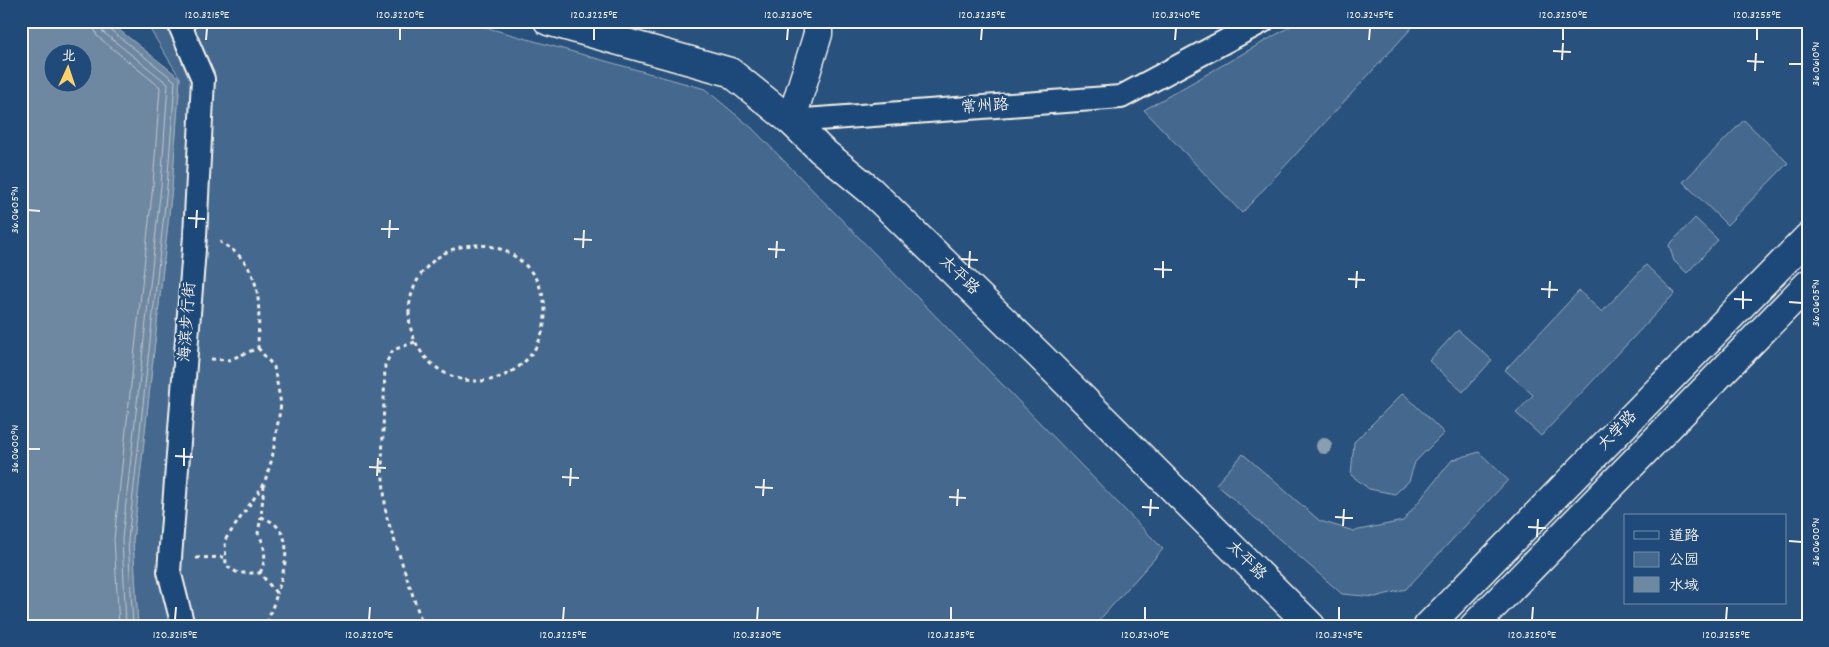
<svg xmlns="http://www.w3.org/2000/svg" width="1829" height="647" viewBox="0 0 1829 647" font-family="Dekko,'LXGW WenKai TC',sans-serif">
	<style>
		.green { fill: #45688e; stroke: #9cacbb }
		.water { fill: #6e88a2; stroke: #a4b2be; fill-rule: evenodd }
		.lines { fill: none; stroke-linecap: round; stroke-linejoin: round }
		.shore { stroke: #bec7cc; stroke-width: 1 }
		.street-casing { stroke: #f4f1e8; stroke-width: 26 }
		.secondary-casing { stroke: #f4f1e8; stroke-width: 31 }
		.primary-casing { stroke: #f4f1e8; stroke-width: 31 }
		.path { stroke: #f4f1e8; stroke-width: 3; stroke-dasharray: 4 4; stroke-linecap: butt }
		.street { stroke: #1f4a7a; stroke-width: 22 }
		.secondary { stroke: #1f4a7a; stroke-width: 28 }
		.primary { stroke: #1f4a7a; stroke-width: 28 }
		.tree { fill: #8a9db1 }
		.ticks { fill: none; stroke: #f4f1e8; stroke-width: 2 }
		.labels { text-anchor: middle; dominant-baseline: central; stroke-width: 5; stroke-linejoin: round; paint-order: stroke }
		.street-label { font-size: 16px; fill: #f4f1e8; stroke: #1f4a7a }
		.neatline { fill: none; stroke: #f4f1e8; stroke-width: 2 }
		.ticks-label { font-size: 12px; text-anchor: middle; fill: #f4f1e8 }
	</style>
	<rect width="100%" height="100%" fill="#28517e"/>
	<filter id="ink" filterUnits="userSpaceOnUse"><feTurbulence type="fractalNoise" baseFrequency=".02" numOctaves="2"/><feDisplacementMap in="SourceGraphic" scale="10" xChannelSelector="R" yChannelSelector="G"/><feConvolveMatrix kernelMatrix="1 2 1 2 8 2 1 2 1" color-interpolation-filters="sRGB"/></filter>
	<g filter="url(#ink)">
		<path class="green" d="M143 21H463L705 89 752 128 1163 549 1094 626H138L133 540 172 187 180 78 151 31Z
			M1300 21H1418L1242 213 1144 110Z
			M1744 120 1788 163 1727 225 1683 182Z
			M1695 218 1718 240 1687 273 1674 261 1669 245Z
			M1646 265 1675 293 1541 436 1516 413 1533 395 1505 370 1579 291 1602 312Z
			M1458 330 1492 360 1463 392 1429 361Z
			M1403 393 1444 433 1415 462 1409 481 1395 494 1369 489 1351 475 1354 442Z
			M1479 452 1508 480 1406 589 1375 597 1342 594 1216 484 1243 454 1320 521 1354 531 1403 521 1452 460Z"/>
		<path class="water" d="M21 21H108L180 78 172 187 133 540 138 626H21ZM52 52H82V82H52Z"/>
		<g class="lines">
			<path class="shore" d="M92 21 97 36 160 87 153 185 114 539 119 626
				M99 21 103 32 168 84 161 186 122 539 126 626
				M105 21 107 27 175 81 167 187 128 540 133 626"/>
			<g class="street-casing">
				<path id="street" d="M178 21 203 79 195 236 169 571 183 626
					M791 121 1121 97 1263 21"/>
			</g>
			<g class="secondary-casing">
				<path id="secondary" d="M791 121 818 34V21
					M1428 626 1808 237
					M1474 626 1808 284"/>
			</g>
			<g class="primary-casing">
				<path id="primary" d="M548 21 730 72 791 121 821 150 871 191 1040 356 1311 626"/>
			</g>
			<path class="path" d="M409 313a68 68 0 1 1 136 0a68 68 0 1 1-136 0Z
				M415 342 393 350 385 365 382 467 386 515 423 626
				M258 348 274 367 281 404 272 459 264 484 225 540 226 566 238 573H260L277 594 266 626
				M211 359 229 360 258 348C259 304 265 266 220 242
				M264 485 261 517C298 529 285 566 277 594
				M196 558 225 557
				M260 573C267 558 266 547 258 533L261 517"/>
			<use href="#street" class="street"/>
			<use href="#secondary" class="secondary"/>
			<use href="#primary" class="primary"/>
		</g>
		<circle class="tree" cx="1324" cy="446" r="8"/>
	</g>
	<path class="ticks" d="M206 40 207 28M400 40V28M594 40V28M787 40 788 28M981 40 982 28M1175 40 1176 28M1369 40 1370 28M1563 40V28M1757 40V28M1553 51 1571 52M1562 60 1563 43M1747 61 1764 62M1789 64H1802M1755 71 1756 53M28 210 40 211M188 218 205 219M196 228 197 210M381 229H399M389 238 390 220M574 239 592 240M583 248 584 230M768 249 785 250M776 258 777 241M961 259 978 260M969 268 970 251M1154 269 1172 270M1163 278V261M1348 279 1365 280M1356 288 1357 271M1541 289 1558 290M1549 298 1550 281M1734 299 1752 300M1789 302 1802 303M1743 309V291M28 449H40M175 456 193 457M184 466V448M369 467 386 468M377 476 378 458M562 477 579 478M570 486 571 468M755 487 773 488M763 496 764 479M949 497 966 498M957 506 958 489M1142 507 1159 508M1150 516 1151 499M1335 517 1353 518M1343 526 1344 509M1528 527 1546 528M1537 537 1538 519M1789 541 1802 542M175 620 176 607M369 620 370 607M563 620 564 607M757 620 758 607M951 620V607M1145 620V607M1339 620V607M1532 620 1533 607M1726 620 1727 607"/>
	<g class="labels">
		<g class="street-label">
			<text transform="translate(985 107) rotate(-4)">常州路</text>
			<text transform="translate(959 276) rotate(44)">太平路</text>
			<text transform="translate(188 322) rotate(-86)">海滨步行街</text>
			<text transform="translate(1618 431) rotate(-46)">大学路</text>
			<text transform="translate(1246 561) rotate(45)">太平路</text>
		</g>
	</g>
	<rect width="1829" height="647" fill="none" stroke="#1f4a7a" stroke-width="55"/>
	<rect x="1624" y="514" width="162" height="90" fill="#1f4a7a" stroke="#748da6"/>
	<rect x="1634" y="531" width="25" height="8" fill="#1f4a7a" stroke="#748da6"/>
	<text x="1669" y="540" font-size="15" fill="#f4f1e8">道路</text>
	<rect x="1634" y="552" width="25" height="15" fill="#45688e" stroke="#748da6"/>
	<text x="1669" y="564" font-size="15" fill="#f4f1e8">公园</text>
	<rect x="1634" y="577" width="25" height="15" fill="#6e88a2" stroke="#748da6"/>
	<text x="1669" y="590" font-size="15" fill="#f4f1e8">水域</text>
	<g transform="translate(68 68) rotate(3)"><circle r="24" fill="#1f4a7a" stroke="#748da6"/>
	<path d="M0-4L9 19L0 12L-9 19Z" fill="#ffd166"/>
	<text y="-8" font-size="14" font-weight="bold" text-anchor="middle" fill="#f4f1e8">北</text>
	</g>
	<rect x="28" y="28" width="1774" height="592" class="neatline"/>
	<g class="ticks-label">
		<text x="207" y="18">120.3215°E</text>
		<text x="400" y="18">120.3220°E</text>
		<text x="594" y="18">120.3225°E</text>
		<text x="788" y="18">120.3230°E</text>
		<text x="982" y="18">120.3235°E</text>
		<text x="1176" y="18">120.3240°E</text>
		<text x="1370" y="18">120.3245°E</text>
		<text x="1563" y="18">120.3250°E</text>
		<text x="1757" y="18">120.3255°E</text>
		<text transform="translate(1815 64) rotate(-90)" y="4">36.0610°N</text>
		<text transform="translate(14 210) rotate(-90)" y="4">36.0605°N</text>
		<text transform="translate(1815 303) rotate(-90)" y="4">36.0605°N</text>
		<text transform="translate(14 449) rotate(-90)" y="4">36.0600°N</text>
		<text transform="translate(1815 542) rotate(-90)" y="4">36.0600°N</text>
		<text x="175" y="638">120.3215°E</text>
		<text x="369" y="638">120.3220°E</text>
		<text x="563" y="638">120.3225°E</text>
		<text x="757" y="638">120.3230°E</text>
		<text x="951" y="638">120.3235°E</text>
		<text x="1145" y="638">120.3240°E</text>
		<text x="1339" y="638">120.3245°E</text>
		<text x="1532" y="638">120.3250°E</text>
		<text x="1726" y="638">120.3255°E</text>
	</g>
</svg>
